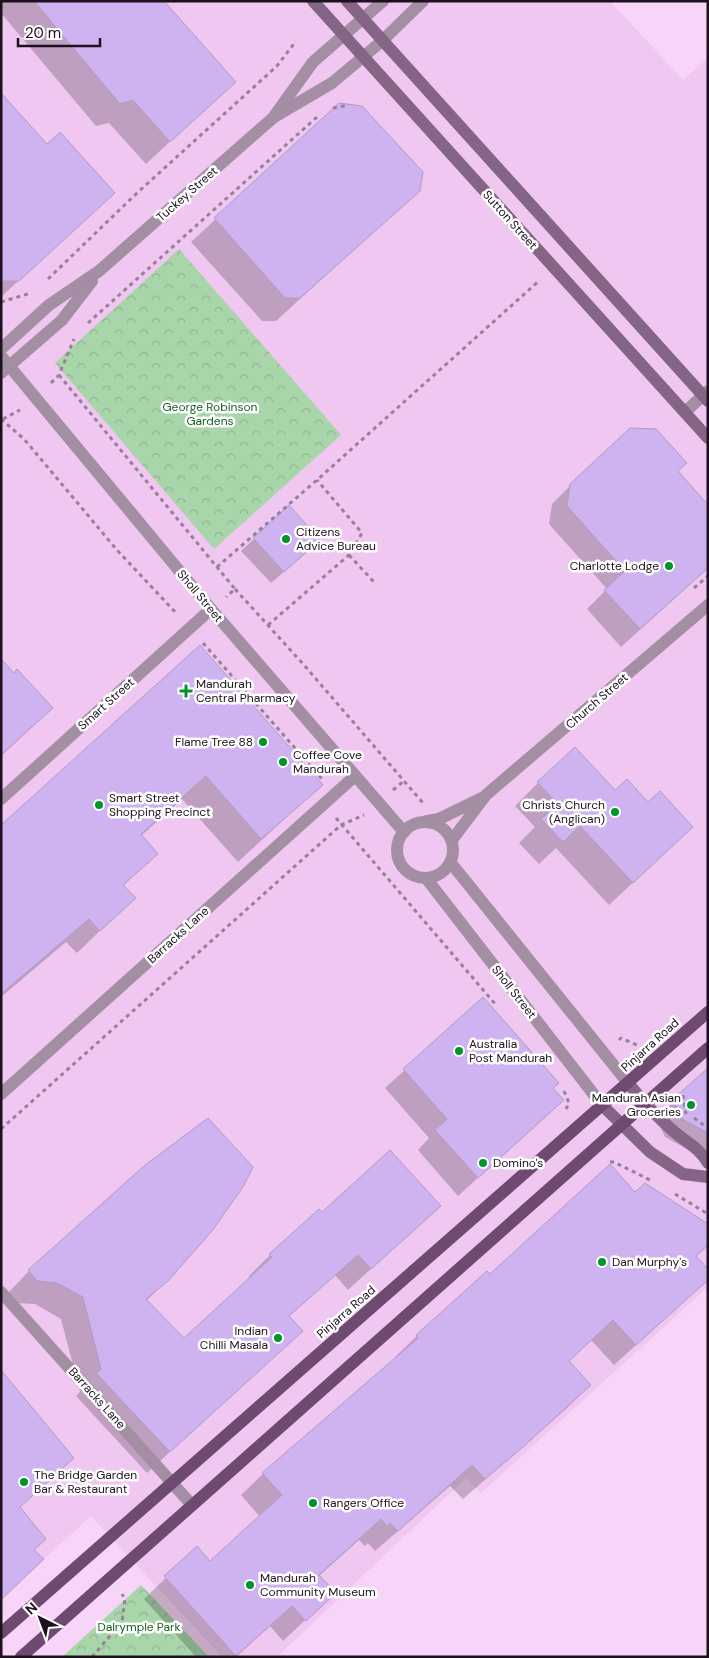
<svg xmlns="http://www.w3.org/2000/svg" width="709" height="1658" viewBox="0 0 709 1658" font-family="'DM Sans',sans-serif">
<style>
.built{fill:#efc7f0}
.park{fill:url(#park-crowns)}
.shadow{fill:#0003}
.building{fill:#cfb3f0;stroke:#ae9cc4}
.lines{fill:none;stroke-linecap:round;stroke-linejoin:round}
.path{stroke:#988099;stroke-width:3;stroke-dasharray:4 4;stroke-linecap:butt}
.lane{stroke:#a48ea4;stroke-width:12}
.street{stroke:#a48ea4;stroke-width:12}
.secondary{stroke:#856586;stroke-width:12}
.primary{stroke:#6e4970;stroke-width:12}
.poi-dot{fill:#02942a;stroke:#fff;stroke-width:2}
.labels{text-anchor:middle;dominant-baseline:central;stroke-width:5;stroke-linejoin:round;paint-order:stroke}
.street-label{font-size:12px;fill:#1c111d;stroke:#fff}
.park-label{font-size:12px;fill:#176122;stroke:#fff}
.poi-label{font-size:12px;fill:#1c111d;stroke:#fff;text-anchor:start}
</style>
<defs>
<pattern id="park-crowns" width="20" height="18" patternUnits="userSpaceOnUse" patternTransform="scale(1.25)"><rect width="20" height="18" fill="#a9d5aa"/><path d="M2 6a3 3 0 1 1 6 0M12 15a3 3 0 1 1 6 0" fill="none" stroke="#91b692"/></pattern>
</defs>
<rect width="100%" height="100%" fill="#f7d5f8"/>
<polygon class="built" points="1,1 610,1 683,80 708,58 708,1287 481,1493 466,1478 277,1657 222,1657 91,1516 1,1598"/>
<g class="park">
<polygon points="179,249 341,435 214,549 55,363"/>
<polygon points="141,1585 209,1657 62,1657"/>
</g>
<g class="shadow">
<polygon points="1,1 162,1 234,82 146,164 109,123 96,126 1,13"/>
<polygon points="1,95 47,146 113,193 1,297"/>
<polygon points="339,105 419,190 276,321 262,321 191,242"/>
<polygon points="676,471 708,507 708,568 621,647 587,609 607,589 549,524 552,504 571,485"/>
<polygon points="254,539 306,553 271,583 241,551"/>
<polygon points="200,647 321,785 238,862 182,799 141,836 156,854 123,886 134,898 77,953 66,942 1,997 1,827"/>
<polygon points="1,661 13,675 52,708 1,756"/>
<polygon points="538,783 615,792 668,850 609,905 556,848 539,864 519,843 535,827 515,806"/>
<polygon points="483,999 552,1088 544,1118 458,1196 418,1150 429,1138 385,1088"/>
<polygon points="708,1070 708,1161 665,1137 656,1118"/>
<polygon points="635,1194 708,1245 695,1257 690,1296 614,1365 591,1340 568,1362 589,1385 568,1407 463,1499 450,1486 375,1551 368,1543 365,1546 359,1540 319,1576 334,1593 283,1641 270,1626 236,1657 196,1657 144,1599 197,1548 210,1562 260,1517 241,1495 263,1474 396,1359 395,1357 417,1336 489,1275"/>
<polygon points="439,1206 348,1290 335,1275 288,1317 301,1331 147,1473 76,1396 80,1392 61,1319 35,1304 15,1303 8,1293 29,1271 167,1280 146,1301 183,1340 250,1278 249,1276 270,1255 322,1214"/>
</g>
<g class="building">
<polygon points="34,1 164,1 236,82 170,142 133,100 120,104"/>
<polygon points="1,93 47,144 60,132 115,193 19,281 1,281"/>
<polygon points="339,103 362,106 423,172 420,191 300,298 285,298 214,218"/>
<polygon points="630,428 656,429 687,463 678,471 708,505 708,568 640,629 604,590 625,571 567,506 570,484"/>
<polygon points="289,505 320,540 284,572 253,538"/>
<polygon points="200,645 323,785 261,839 206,776 141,834 158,854 123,885 136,898 100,931 89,919 1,994 1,825"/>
<polygon points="1,659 14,673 17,669 53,708 1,755"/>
<polygon points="575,747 615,790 627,779 648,802 660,791 693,827 633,883 580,826 563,842 541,819 558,804 537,782"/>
<polygon points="483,997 559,1083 553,1088 564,1100 478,1178 435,1130 447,1119 403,1069"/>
<polygon points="708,1068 708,1133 682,1119 673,1099"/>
<polygon points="208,1118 253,1167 243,1187 212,1231 168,1281 146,1299 184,1338 272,1257 269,1254 319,1209 322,1212 390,1150 441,1206 371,1269 358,1255 289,1316 303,1331 170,1452 96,1373 101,1369 83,1297 57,1283 37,1281 28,1270 144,1166"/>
<polygon points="610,1164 635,1192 645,1183 708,1224 708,1245 696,1256 708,1269 708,1280 636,1345 613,1320 569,1361 591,1385 523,1447 485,1479 472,1465 398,1531 390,1523 387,1526 381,1519 319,1575 336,1593 306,1621 292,1606 236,1656 164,1576 197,1546 210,1561 282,1495 262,1473 402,1352 418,1338 416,1335 487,1271 490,1274"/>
<polygon points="1,1370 74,1458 20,1507 46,1539 34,1550 44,1559 1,1600"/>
</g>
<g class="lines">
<g class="path">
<polyline points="333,108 349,105"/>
<polyline points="48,279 137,193 277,66 296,41"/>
<polyline points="1,302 31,293"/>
<polyline points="88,323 317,117"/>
<polyline points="59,375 235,589 226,597"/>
<polyline points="51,383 59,375 74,339"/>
<polyline points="1,419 24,439 117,550 177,614"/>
<polyline points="3,419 20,410"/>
<polyline points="349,555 374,582"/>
<polyline points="217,567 317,480 540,280"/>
<polyline points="694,588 708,576"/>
<polyline points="235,589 304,665 423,803"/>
<polyline points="268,625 349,555 362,533 317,480"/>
<polyline points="203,643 322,779"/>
<polyline points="393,790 404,781"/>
<polyline points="336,818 496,1005"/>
<polyline points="619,1040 621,1038 639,1046"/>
<polyline points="564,1091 569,1103 566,1109"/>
<polyline points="683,1095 686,1114"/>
<polyline points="694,1118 708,1128"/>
<polyline points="1,1129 341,825 364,815"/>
<polyline points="610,1162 614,1162 652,1181"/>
<polyline points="675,1194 708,1214"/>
<polyline points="92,1657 122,1622 125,1599 122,1594"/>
</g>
<g class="lane">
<polyline points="1,1094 355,776"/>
<polyline points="1,1292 191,1504"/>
</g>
<g class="street">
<polyline points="275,115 313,62 383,1"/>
<polyline points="1,349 49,305 99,271 274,117 332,83 382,41 423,1"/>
<polyline points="1,356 211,609 404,832"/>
<polyline points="1,373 62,320 92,281"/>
<polyline points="685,412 708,391"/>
<polyline points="1,799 211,609"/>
<polyline points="427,821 439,819 482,798"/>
<circle cx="425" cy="850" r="28"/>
<polyline points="452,840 486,795 708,605"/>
<polyline points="451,863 628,1083"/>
<polyline points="426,878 602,1105"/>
</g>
<g class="secondary">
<polyline points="313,1 708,438"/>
<polyline points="347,1 708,401"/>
<path d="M628,1083C641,1099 655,1115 671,1129C684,1141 699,1147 708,1163"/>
<polyline points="602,1105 650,1152 683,1174 708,1177"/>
</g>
<g class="primary">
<polyline points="1,1633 708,1012"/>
<polyline points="21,1657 708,1048"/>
</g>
</g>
<g class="poi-dot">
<circle cx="286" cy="539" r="5"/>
<circle cx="669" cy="566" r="5"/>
<path d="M183.5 683.5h5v5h5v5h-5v5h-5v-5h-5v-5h5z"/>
<circle cx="263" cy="742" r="5"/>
<circle cx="283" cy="762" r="5"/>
<circle cx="99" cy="805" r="5"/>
<circle cx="615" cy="812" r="5"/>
<circle cx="459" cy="1051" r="5"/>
<circle cx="691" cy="1105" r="5"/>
<circle cx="483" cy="1163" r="5"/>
<circle cx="602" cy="1262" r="5"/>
<circle cx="278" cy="1338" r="5"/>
<circle cx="24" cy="1482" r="5"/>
<circle cx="313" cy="1503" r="5"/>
<circle cx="250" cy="1585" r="5"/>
</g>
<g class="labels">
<g class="street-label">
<text transform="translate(187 194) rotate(-41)">Tuckey Street</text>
<text transform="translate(510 220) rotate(48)">Sutton Street</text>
<text transform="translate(200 596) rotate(50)">Sholl Street</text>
<text transform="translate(597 701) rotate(-41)">Church Street</text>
<text transform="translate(106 704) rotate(-42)">Smart Street</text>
<text transform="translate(178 935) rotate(-42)">Barracks Lane</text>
<text transform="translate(514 992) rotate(52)">Sholl Street</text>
<text transform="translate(650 1045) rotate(-42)">Pinjarra Road</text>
<text transform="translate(346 1312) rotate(-41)">Pinjarra Road</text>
<text transform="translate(97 1398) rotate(48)">Barracks Lane</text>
</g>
<g class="park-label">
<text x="210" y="407">George Robinson<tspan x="210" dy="14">Gardens</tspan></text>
<text x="139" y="1627">Dalrymple Park</text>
</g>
<g class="poi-label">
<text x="296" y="532">Citizens<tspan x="296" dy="14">Advice Bureau</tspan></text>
<text x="659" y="566" text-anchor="end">Charlotte Lodge</text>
<text x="196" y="684">Mandurah<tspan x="196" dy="14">Central Pharmacy</tspan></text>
<text x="253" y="742" text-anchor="end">Flame Tree 88</text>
<text x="293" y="755">Coffee Cove<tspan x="293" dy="14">Mandurah</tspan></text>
<text x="109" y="798">Smart Street<tspan x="109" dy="14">Shopping Precinct</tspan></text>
<text x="605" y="805" text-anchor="end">Christs Church<tspan x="605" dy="14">(Anglican)</tspan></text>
<text x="469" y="1044">Australia<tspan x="469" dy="14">Post Mandurah</tspan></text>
<text x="681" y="1098" text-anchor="end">Mandurah Asian<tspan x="681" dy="14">Groceries</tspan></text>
<text x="493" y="1163">Domino's</text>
<text x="612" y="1262">Dan Murphy's</text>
<text x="268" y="1331" text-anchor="end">Indian<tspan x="268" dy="14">Chilli Masala</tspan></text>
<text x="34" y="1475">The Bridge Garden<tspan x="34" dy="14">Bar &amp; Restaurant</tspan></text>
<text x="323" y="1503">Rangers Office</text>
<text x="260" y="1578">Mandurah<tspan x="260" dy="14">Community Museum</tspan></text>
</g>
</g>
<rect width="709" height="1658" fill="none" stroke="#1c111d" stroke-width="5"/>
<g transform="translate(40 1618) rotate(318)" stroke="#ffffff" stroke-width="4" paint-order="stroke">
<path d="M0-4L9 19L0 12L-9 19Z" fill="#1c111d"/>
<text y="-8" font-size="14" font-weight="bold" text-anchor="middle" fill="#1c111d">N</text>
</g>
<path d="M18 38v8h82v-8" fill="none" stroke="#1c111d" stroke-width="2.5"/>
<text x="25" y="38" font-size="15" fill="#1c111d" stroke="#ffffff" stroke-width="4" paint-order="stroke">20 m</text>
</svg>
